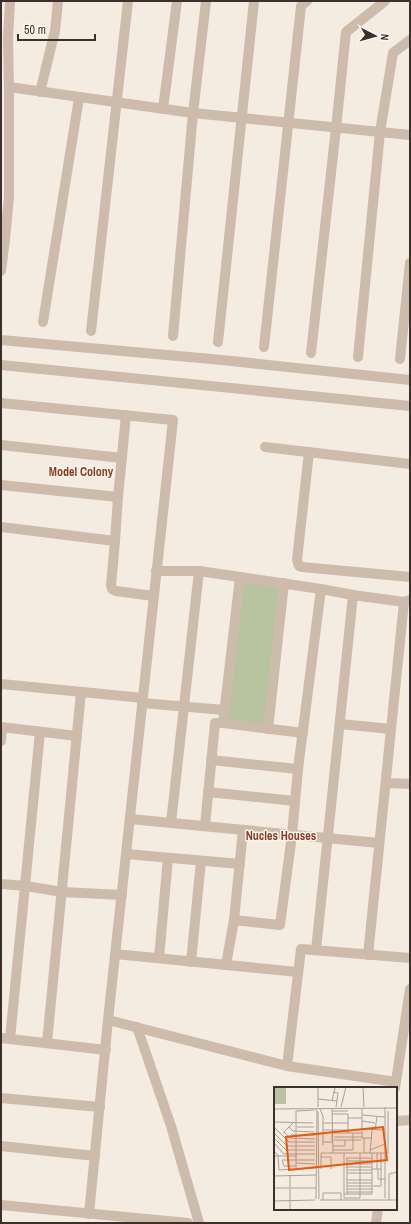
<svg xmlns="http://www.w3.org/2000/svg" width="411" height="1224" viewBox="0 0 411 1224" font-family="'Archivo Narrow',sans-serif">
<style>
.green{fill:#b8c4a0}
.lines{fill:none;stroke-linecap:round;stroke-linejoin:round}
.minor{stroke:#cdbbac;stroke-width:10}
.tertiary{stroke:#cdbbac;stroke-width:10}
.labels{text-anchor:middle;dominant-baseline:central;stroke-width:3;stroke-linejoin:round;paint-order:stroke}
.neighbourhood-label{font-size:12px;font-weight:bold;fill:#8c3b22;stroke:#fbf5ee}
.inset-road{fill:none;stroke:#aaa098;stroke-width:1}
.view{fill:#e8590c;fill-opacity:0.15;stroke:#e8590c;stroke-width:2}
.inset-edge{fill:none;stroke:#3b302b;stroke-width:2}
</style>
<rect width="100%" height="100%" fill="#f4ebe1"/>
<polygon class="green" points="243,581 279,586 265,725 225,721"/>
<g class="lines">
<g class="minor">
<polyline points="40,92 55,31 58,1"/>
<polyline points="163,109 177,1"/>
<polyline points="1,271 5,239 9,197 9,87 8,38 10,1"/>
<polyline points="43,322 79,98"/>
<polyline points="91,331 128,1"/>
<polyline points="173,336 193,113 206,1"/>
<polyline points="218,342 254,1"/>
<polyline points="264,347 301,6 307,1"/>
<polyline points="311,353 336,128 346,32 385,1"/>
<polyline points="358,357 380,132 393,53 410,40"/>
<polyline points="400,359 410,263"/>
<polyline points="1,403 173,420 108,1020 89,1214"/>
<polyline points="1,445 122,458"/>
<polyline points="265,447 410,464"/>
<polyline points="309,452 297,560 299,566 302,567 410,577"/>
<polyline points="1,485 118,497"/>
<polyline points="1,527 115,541 118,497 126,415"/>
<polyline points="115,541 111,585 112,589 116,591 153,596"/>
<polyline points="156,571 199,571 321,589 353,595 404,602 410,600"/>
<polyline points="240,577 223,723 303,733"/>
<polyline points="1,684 143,698"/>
<polyline points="142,703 224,710"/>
<polyline points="340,724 391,729"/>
<polyline points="1,727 77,736"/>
<polyline points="268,729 284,583"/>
<polyline points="1,741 2,728"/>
<polyline points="211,760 298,769"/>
<polyline points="386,783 410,784"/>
<polyline points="208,792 295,801"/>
<polyline points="130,819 379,843"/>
<polyline points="171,823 199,571"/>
<polyline points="205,826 215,723 223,723"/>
<polyline points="243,830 234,920 280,925 292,835 298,769 321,589"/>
<polyline points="126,854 240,864"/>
<polyline points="1,884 26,886 62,892 122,895"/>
<polyline points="316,950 353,595"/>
<polyline points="115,954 298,972"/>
<polyline points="368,955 404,602"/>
<polyline points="159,958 168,858"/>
<polyline points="191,962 201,861"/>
<polyline points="226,965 234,920"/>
<polyline points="108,1020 287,1066 396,1082"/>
<polyline points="137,1027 171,1126 199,1223"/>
<polyline points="1,1038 106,1050"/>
<polyline points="10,1039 40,732"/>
<polyline points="47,1043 81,692"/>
<polyline points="287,1066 301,949 410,958"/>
<polyline points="395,1088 410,989"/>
<polyline points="1,1098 100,1107"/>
<polyline points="396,1121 410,1120"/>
<polyline points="1,1146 95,1156"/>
<polyline points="1,1205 188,1223"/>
<polyline points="376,1223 378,1209"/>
</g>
<g class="tertiary">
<polyline points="9,87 193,113 410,135"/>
<polyline points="1,340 222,360 410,380"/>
<polyline points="1,365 410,406"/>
</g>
</g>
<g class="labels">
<g class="neighbourhood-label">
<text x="81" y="472">Model Colony</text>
<text x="281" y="836">Nucles Houses</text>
</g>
</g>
<g transform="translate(274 1087)">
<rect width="123" height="123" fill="#f4ebe1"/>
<path d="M0,0H12V17H0Z" fill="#b8c4a0"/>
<path class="inset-road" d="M89,0L90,20M59,5L64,6L62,20M44,12L63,14M58,14L61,1M44,20V0M67,20L72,0M111,20V111M58,21L59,66M0,22L123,21M41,22L44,25L45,112M46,22L49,29V58M88,22V51H98M58,24H74M58,27H74V46M88,28L111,30M74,31H88M88,34L101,36M0,35L39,36M49,36H74M0,40L15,55H41M15,40L19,44L40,45M23,40H40M88,42L111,43M49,43H74M101,43L103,30M10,45L16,51L41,52M0,46L13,59H41M9,46L19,36M60,46H88M79,46V63M17,48H41M60,50H88M0,51L12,63H41M90,51V66M60,53H87M49,55H58V43M0,56L10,67H41M59,59H71V53M59,63H79M96,63L111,57M0,64L4,68L5,83L41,81M70,66V111H86V66M96,66L98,43M98,66V82H107M114,67V24M47,70H57V82M72,71H98M73,71V107M0,73L1,69H23M73,74H98M22,76L41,77M73,77H98M22,79H10L8,73H41M72,80H98M22,82V24L40,23M47,82V66H111M103,82V66M104,82V92H111M73,83H98M73,86H98M0,89L42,88M72,93H98M73,96H98M73,99H98M99,99H107V66M0,101H15M16,101H42M73,102H98M73,105H98M70,107H98V82M42,112L43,24M46,113H123M49,113V106H67V113M115,113V87L123,85M0,114L41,113M16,123V88"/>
<path class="view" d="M109,40L113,73L15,83L12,50Z"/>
<rect width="123" height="123" class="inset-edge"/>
</g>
<rect width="411" height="1224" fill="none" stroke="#3b302b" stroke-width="4"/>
<g transform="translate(375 36) rotate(96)" stroke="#fbf5ee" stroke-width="3" paint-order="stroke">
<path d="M0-3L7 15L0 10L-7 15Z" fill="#3b302b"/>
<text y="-6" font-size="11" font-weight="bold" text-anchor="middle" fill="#3b302b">N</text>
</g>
<path d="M18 34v6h77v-6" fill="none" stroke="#3b302b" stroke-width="2"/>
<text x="24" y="34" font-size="12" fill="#3b302b" stroke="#fbf5ee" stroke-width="3" paint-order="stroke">50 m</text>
</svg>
